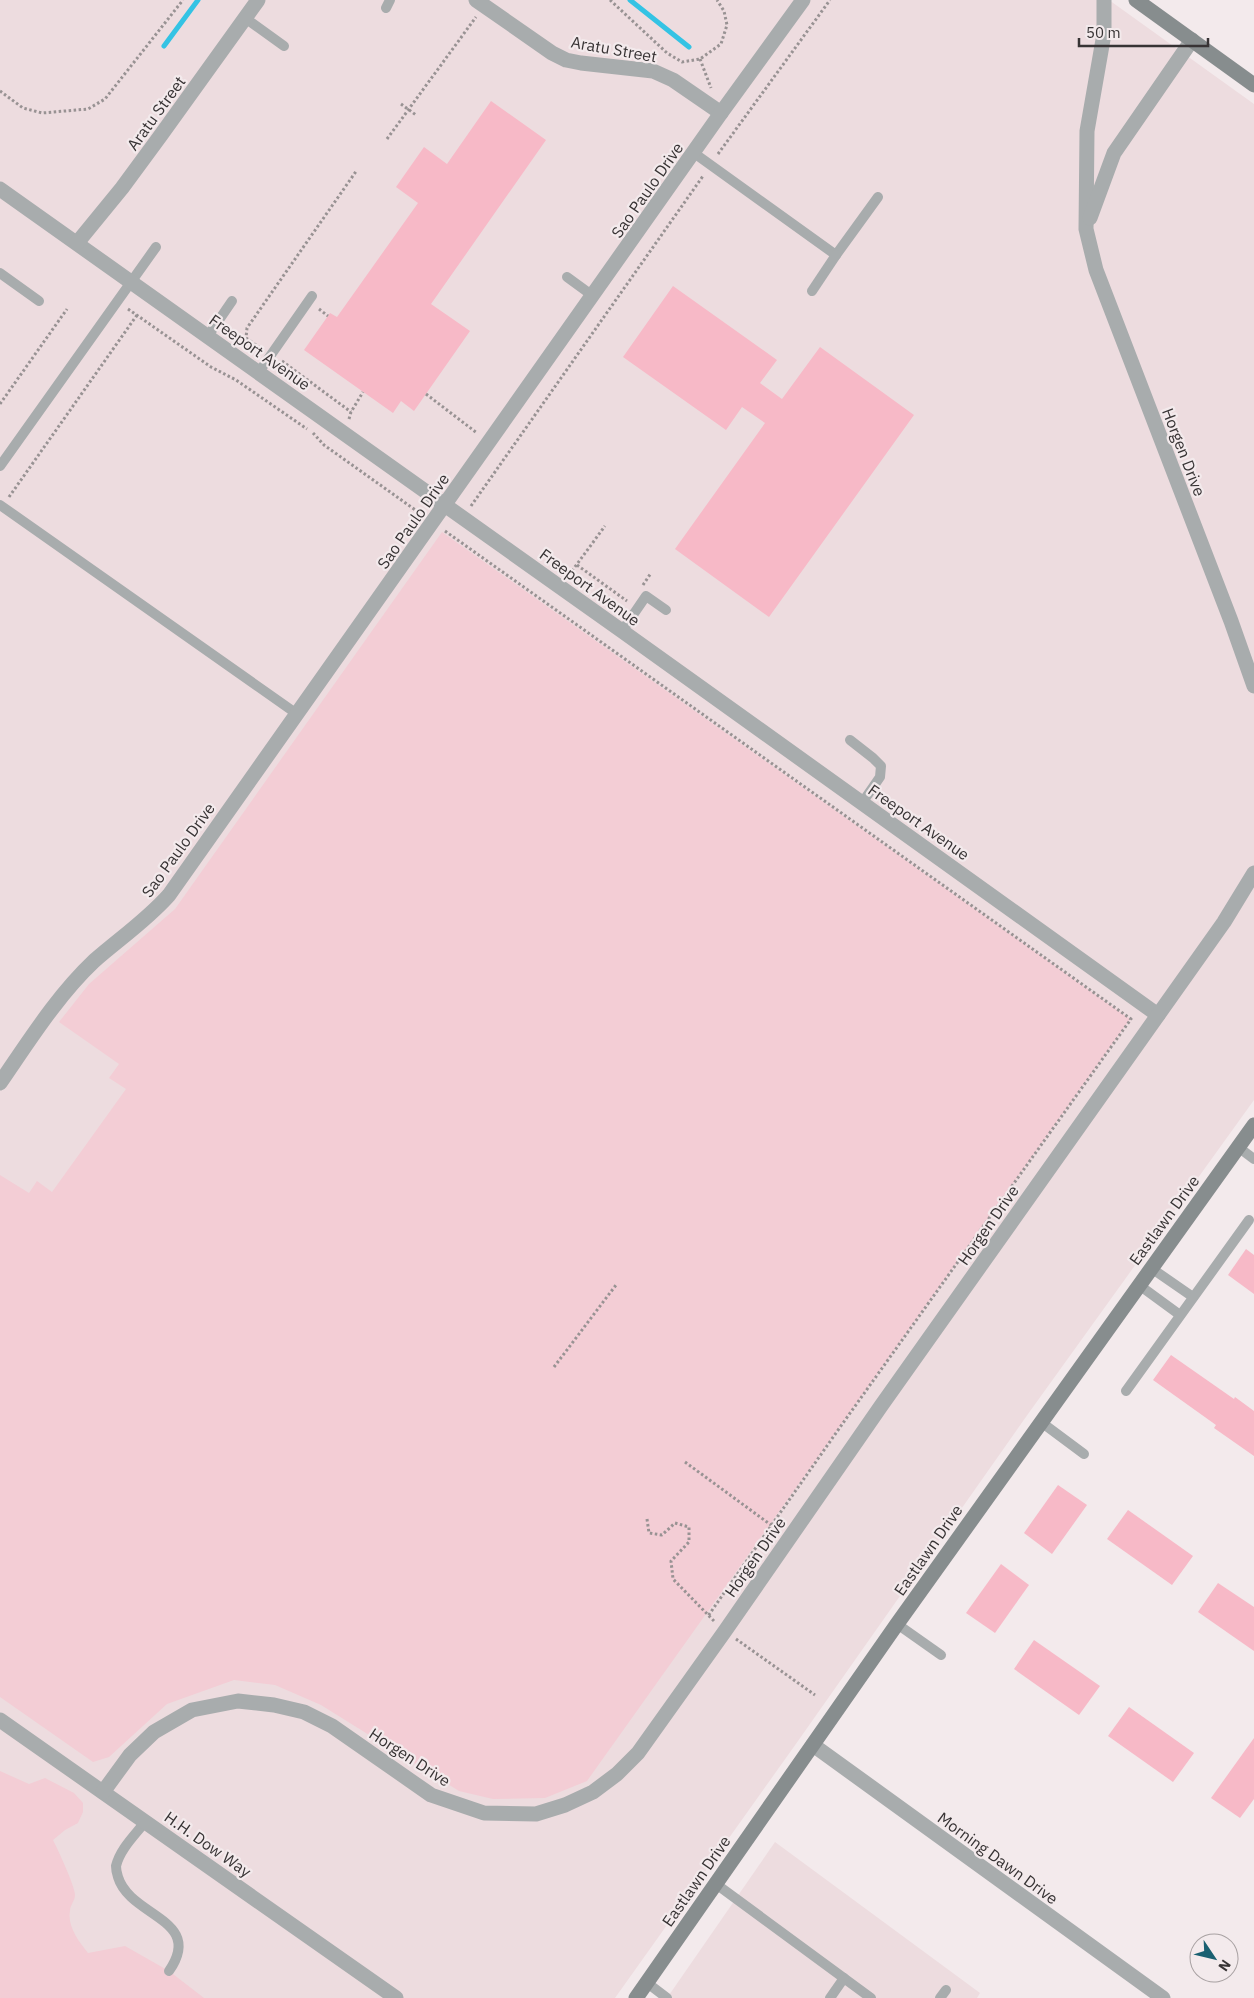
<svg xmlns="http://www.w3.org/2000/svg" width="1254" height="1998" viewBox="0 0 1254 1998" font-family="'IBM Plex Sans',sans-serif">
<style>
.built{fill:#eddcdf}
.green{fill:#f3cdd5}
.lines{fill:none;stroke-linecap:round;stroke-linejoin:round}
.stream{stroke:#34c3e4;stroke-width:5}
.building{fill:#f7b9c7}
.path{stroke:#989293;stroke-width:3;stroke-dasharray:2.5 2.5;stroke-linecap:butt}
.lane{stroke:#a8acad;stroke-width:10}
.street{stroke:#a8acad;stroke-width:15}
.secondary{stroke:#878d8e;stroke-width:15}
.labels{text-anchor:middle;dominant-baseline:central;stroke-width:4.5;stroke-linejoin:round;paint-order:stroke}
.street-label{font-size:16px;fill:#373334;stroke:#f3eaec}
</style>
<rect width="100%" height="100%" fill="#f3eaec"/>
<g class="built">
<polygon points="0,0 1109,0 1254,104 1254,1100 1028,1414 798,1741 615,1998 0,1998"/>
<polygon points="775,1842 980,1993 977,1998 667,1998"/>
</g>
<g class="green">
<polygon points="442,532 1130,1019 587,1781 545,1798 493,1799 459,1791 321,1705 275,1685 234,1680 167,1704 109,1757 93,1762 0,1697 0,1175 29,1193 37,1181 52,1192 126,1089 109,1078 119,1064 59,1022 89,984 175,909"/>
<path d="M0,1771L29,1784L45,1778L74,1793L83,1803V1812L78,1823L65,1830L53,1840C58,1850 75,1886 75,1895C75,1901 70,1905 70,1911C67,1926 79,1942 88,1953L125,1946L169,1971L204,1998H0Z"/>
</g>
<g class="lines">
<g class="stream">
<polyline points="630,0 689,47"/>
<polyline points="164,46 198,0"/>
</g>
</g>
<g class="building">
<polygon points="491,101 546,140 431,304 470,331 414,411 401,401 393,413 304,350 330,313 337,317 418,203 396,187 424,147 447,164"/>
<polygon points="673,286 777,360 760,383 782,399 820,347 914,415 769,617 675,549 765,423 742,407 726,430 623,357"/>
<polygon points="1246,1249 1254,1255 1254,1294 1228,1275"/>
<polygon points="1171,1355 1234,1399 1235,1397 1254,1411 1254,1456 1214,1428 1216,1425 1153,1380"/>
<polygon points="1058,1485 1087,1505 1052,1554 1024,1533"/>
<polygon points="1128,1510 1193,1556 1172,1585 1107,1539"/>
<polygon points="1001,1564 1029,1585 995,1633 966,1613"/>
<polygon points="1218,1583 1254,1607 1254,1651 1198,1612"/>
<polygon points="1034,1640 1100,1686 1079,1715 1014,1669"/>
<polygon points="1129,1707 1194,1753 1173,1782 1108,1736"/>
<polygon points="1254,1738 1254,1799 1240,1818 1211,1798"/>
</g>
<g class="lines">
<g class="path">
<polyline points="610,0 667,53 682,62 700,59 721,44 727,25 724,11 717,0"/>
<polyline points="700,59 711,88"/>
<polyline points="0,91 23,108 42,113 88,109 105,99 183,0"/>
<polyline points="401,104 416,115"/>
<polyline points="387,139 476,17"/>
<polyline points="718,154 830,0"/>
<polyline points="128,309 211,367 236,380 307,429"/>
<polyline points="319,309 328,316"/>
<polyline points="260,348 246,338 247,328 357,170"/>
<polyline points="282,361 351,412"/>
<polyline points="426,394 477,433"/>
<polyline points="0,404 67,309"/>
<polyline points="349,419 351,412 363,392"/>
<polyline points="313,433 324,445 421,514"/>
<polyline points="9,497 137,315"/>
<polyline points="471,506 703,176"/>
<polyline points="445,531 1131,1019 843,1423 708,1616"/>
<polyline points="577,565 627,601"/>
<polyline points="569,575 605,526"/>
<polyline points="643,585 651,573"/>
<polyline points="554,1367 616,1285"/>
<polyline points="685,1462 771,1525"/>
<polyline points="647,1519 649,1533 662,1535 675,1523 689,1527 689,1542 671,1561 673,1579 714,1621"/>
<polyline points="736,1639 815,1695"/>
</g>
<g class="lane">
<polyline points="386,8 390,0"/>
<polyline points="245,18 284,46"/>
<polyline points="694,153 836,255 878,197"/>
<polyline points="0,273 39,301"/>
<polyline points="567,277 593,296"/>
<polyline points="812,291 836,255"/>
<polyline points="208,336 232,301"/>
<polyline points="259,372 312,296"/>
<polyline points="0,466 156,247"/>
<polyline points="0,505 297,714"/>
<polyline points="622,631 646,596 666,610"/>
<polyline points="850,740 873,758 881,766 880,777 862,803"/>
<polyline points="1238,1147 1254,1159"/>
<polyline points="1151,1268 1193,1297"/>
<polyline points="1139,1285 1180,1315"/>
<polyline points="1126,1391 1249,1220"/>
<polyline points="1041,1422 1084,1454"/>
<polyline points="897,1624 941,1655"/>
<path d="M145,1822C135,1835 120,1849 116,1866C116,1870 117,1874 118,1877C130,1917 205,1919 169,1971"/>
<polyline points="716,1884 871,1998"/>
<polyline points="646,1982 667,1998"/>
<polyline points="830,1998 844,1978"/>
<polyline points="940,1998 946,1990"/>
</g>
<g class="street">
<polyline points="476,0 552,53 566,60 581,63 653,71 673,80 721,113"/>
<polyline points="1104,0 1104,34 1087,131 1086,229 1096,270 1231,621 1254,686"/>
<polyline points="0,189 622,631 1158,1015"/>
<polyline points="1090,218 1114,153 1192,40"/>
<polyline points="77,243 122,188 161,135 258,0"/>
<path d="M0,1083C29,1041 57,996 94,961C119,939 147,920 169,895L721,113L803,0"/>
<polyline points="0,1720 396,1998"/>
<polyline points="813,1745 1163,1998"/>
<polyline points="103,1792 130,1755 154,1732 192,1710 238,1701 274,1705 304,1712 332,1726 431,1795 484,1813 536,1814 565,1805 593,1792 617,1774 638,1753 725,1631 881,1406 1224,922 1254,873"/>
</g>
<g class="secondary">
<polyline points="1136,0 1254,85"/>
<polyline points="636,1998 897,1624 1254,1125"/>
</g>
</g>
<g class="labels">
<g class="street-label">
<text transform="translate(614 49) rotate(10)">Aratu Street</text>
<text transform="translate(156 113) rotate(-54)">Aratu Street</text>
<text transform="translate(647 190) rotate(-55)">Sao Paulo Drive</text>
<text transform="translate(260 352) rotate(35)">Freeport Avenue</text>
<text transform="translate(1184 452) rotate(69)">Horgen Drive</text>
<text transform="translate(413 521) rotate(-55)">Sao Paulo Drive</text>
<text transform="translate(590 587) rotate(36)">Freeport Avenue</text>
<text transform="translate(919 822) rotate(35)">Freeport Avenue</text>
<text transform="translate(178 850) rotate(-54)">Sao Paulo Drive</text>
<text transform="translate(1164 1220) rotate(-54)">Eastlawn Drive</text>
<text transform="translate(988 1225) rotate(-55)">Horgen Drive</text>
<text transform="translate(928 1550) rotate(-55)">Eastlawn Drive</text>
<text transform="translate(755 1557) rotate(-55)">Horgen Drive</text>
<text transform="translate(410 1757) rotate(33)">Horgen Drive</text>
<text transform="translate(208 1844) rotate(35)">H.H. Dow Way</text>
<text transform="translate(998 1858) rotate(36)">Morning Dawn Drive</text>
<text transform="translate(696 1881) rotate(-55)">Eastlawn Drive</text>
</g>
</g>
<g transform="translate(1214 1958) rotate(125)"><circle r="24" fill="#f3eaec" stroke="#a8a1a2"/>
<path d="M0-4L9 19L0 12L-9 19Z" fill="#196071"/>
<text y="-8" font-size="14" font-weight="bold" text-anchor="middle" fill="#373334">N</text>
</g>
<path d="M1079 38v8h129v-8" fill="none" stroke="#373334" stroke-width="2.5"/>
<text x="1086" y="38" font-size="15" fill="#373334" stroke="#f3eaec" stroke-width="4" paint-order="stroke">50 m</text>
</svg>
